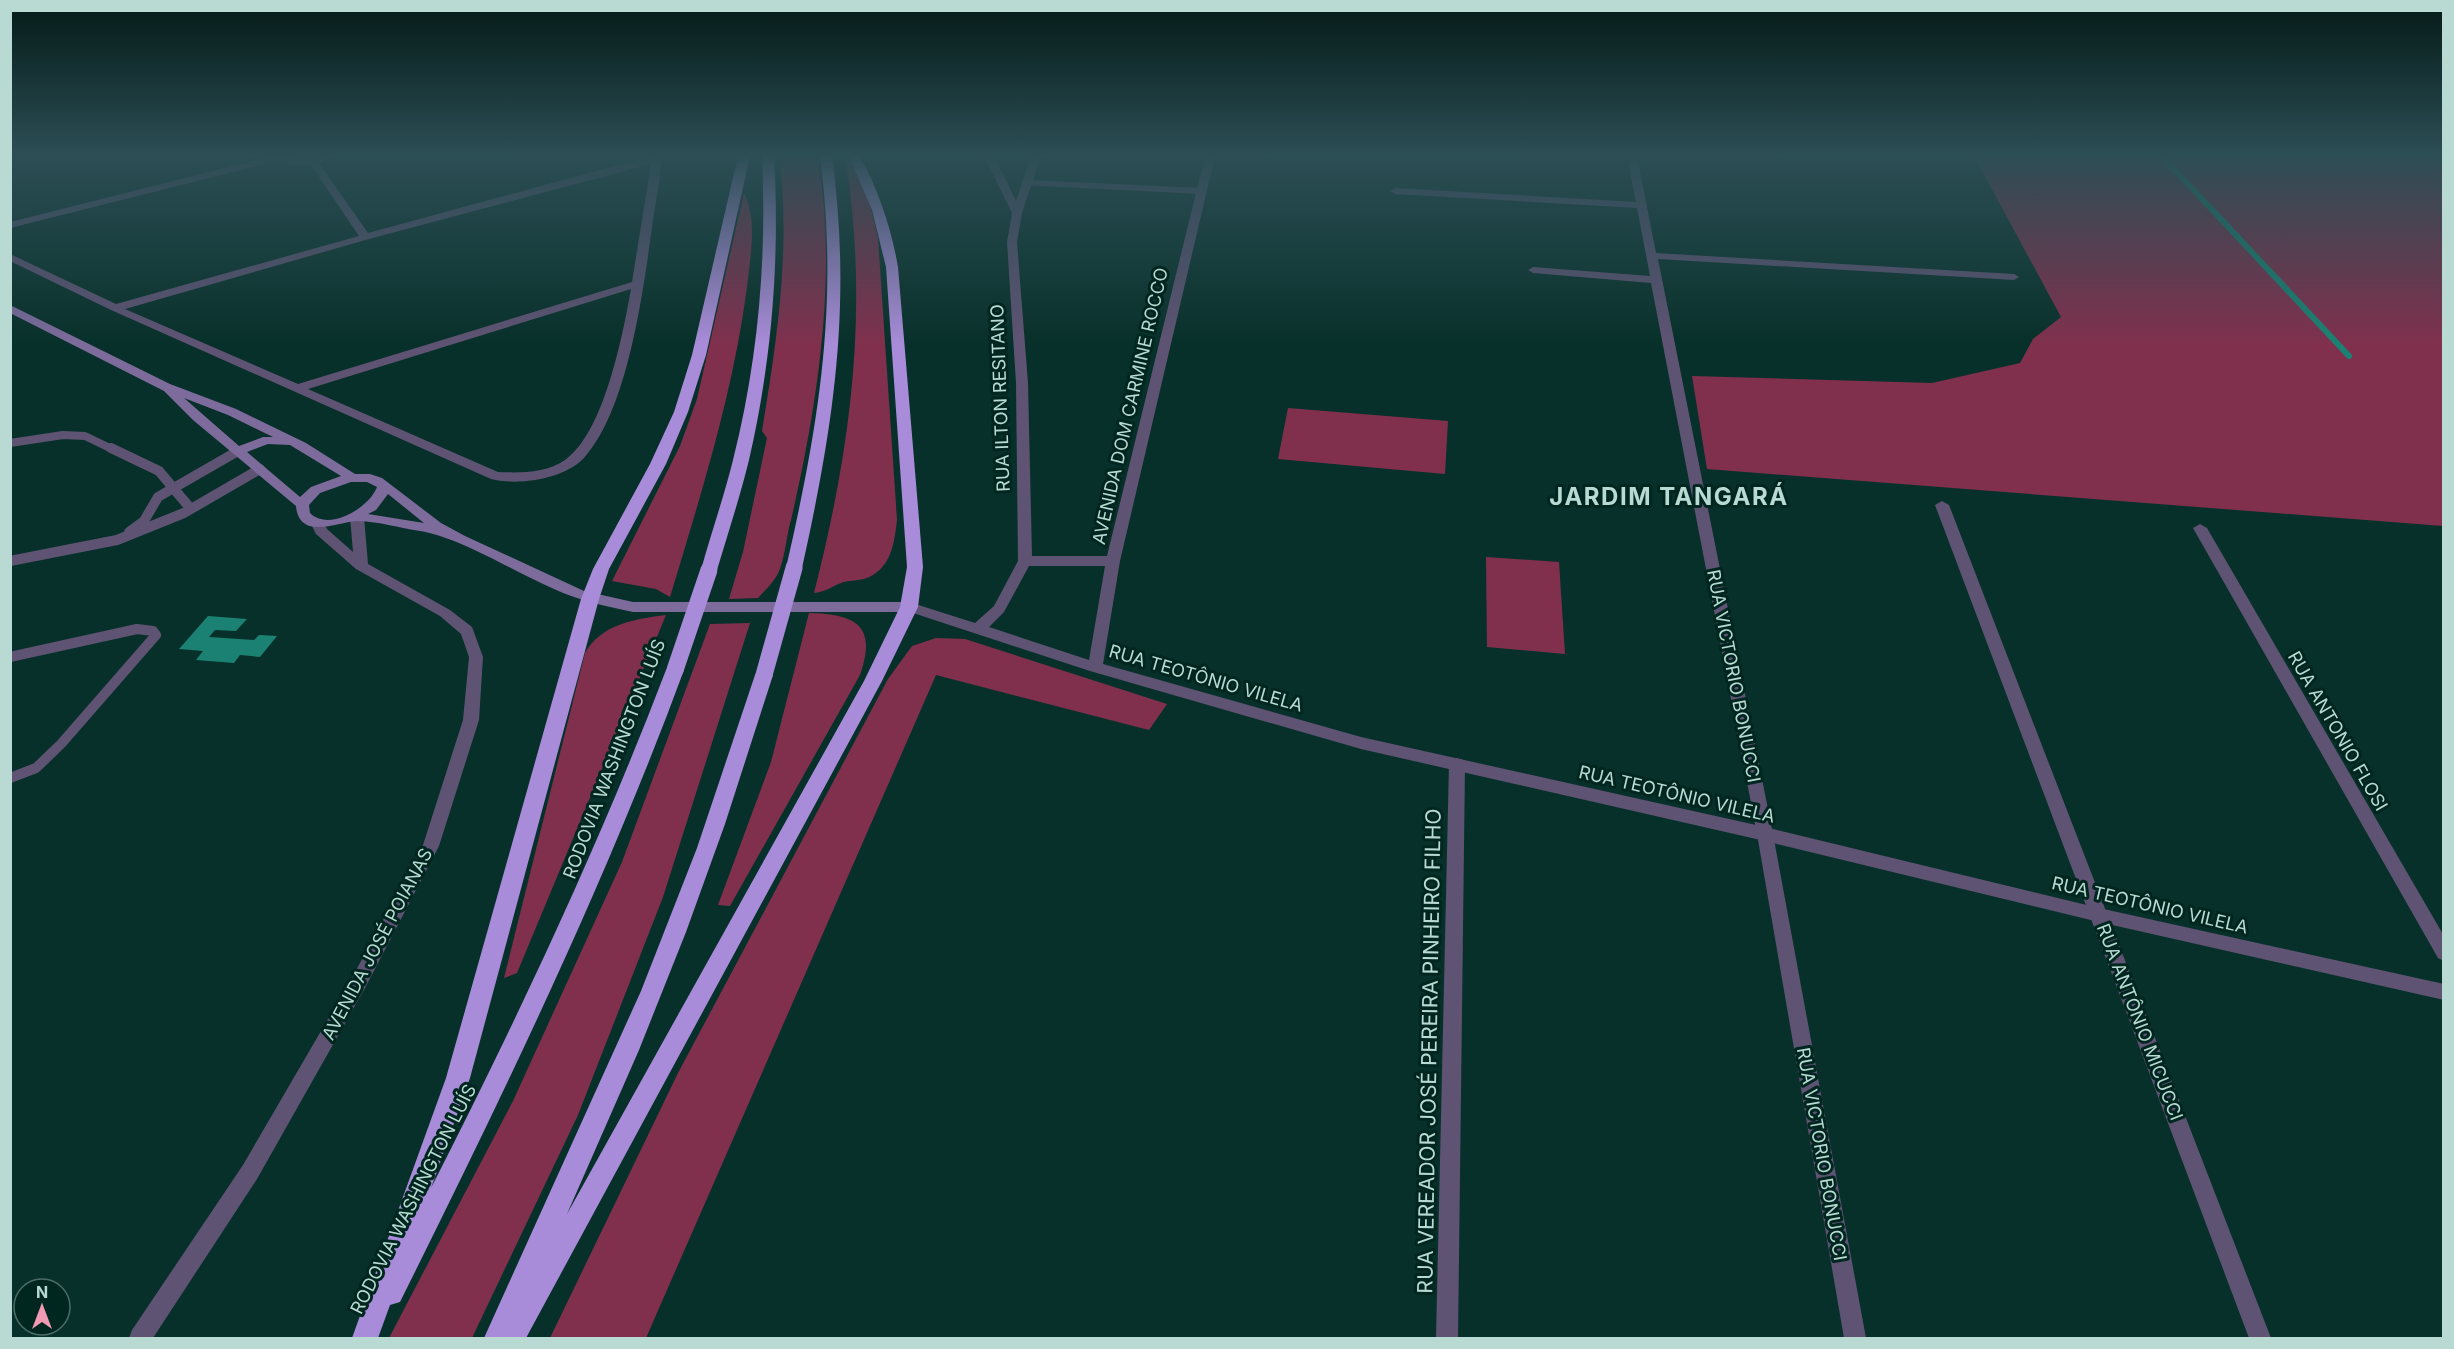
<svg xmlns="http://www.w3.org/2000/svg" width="2454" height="1349" viewBox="0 0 2454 1349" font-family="Inter,sans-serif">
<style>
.green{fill:#80304d}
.water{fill:#1b8273}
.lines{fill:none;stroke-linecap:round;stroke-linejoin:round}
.stream{stroke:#1b8273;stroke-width:6}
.service-far1{stroke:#5f5373;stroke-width:8}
.service{stroke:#5f5373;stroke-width:10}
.minor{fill:#5f5373;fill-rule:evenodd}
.tertiary{fill:#5f5373;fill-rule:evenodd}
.secondary{fill:#7d6b9c;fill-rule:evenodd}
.motorway{fill:#a98cd9;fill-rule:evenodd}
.motorway-bridge{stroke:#a98cd9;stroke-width:17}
.labels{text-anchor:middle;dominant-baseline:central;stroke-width:6;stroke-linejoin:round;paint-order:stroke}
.street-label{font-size:18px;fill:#b8dad2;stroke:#002620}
.near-street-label{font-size:21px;fill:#b8dad2;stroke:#002620}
.district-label{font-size:24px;font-weight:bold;letter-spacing:1.5px;fill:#b8dad2;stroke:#002620}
</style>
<rect width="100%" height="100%" fill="#08302a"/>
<g class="green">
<path d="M779,156H817C839,269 817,409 791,520C786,536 785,563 776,577C771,585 764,591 758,598L729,599L743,552L767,438L762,431C777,340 791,249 779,156Z"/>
<polygon points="1974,156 2443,156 2443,526 1707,469 1692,376 1932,383 2020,363 2033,339 2061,317"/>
<path d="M851,161L867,192L878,238L897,520C894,545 891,570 864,579C857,581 848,580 841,583C831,587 825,592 814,593C851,448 869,311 846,162Z"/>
<path d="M744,193C758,219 750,258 747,287C733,394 701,494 670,597L656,589L612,581L680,446L697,399Z"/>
<polygon points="1288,408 1448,421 1445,474 1278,459"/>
<polygon points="1486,557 1559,562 1565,654 1487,647"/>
<path d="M809,613C857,614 877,626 860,675L730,906L718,905L771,762Z"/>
<path d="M666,615L517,973L504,978L585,653C601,624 635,619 666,615Z"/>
<polygon points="750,623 663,897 578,1115 472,1338 389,1338 513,1101 622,862 710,624"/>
<polygon points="936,638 965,639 1167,704 1149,730 936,675 646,1338 550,1338 678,1073 888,679 912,646"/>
</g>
<polygon class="water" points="208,616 247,619 236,631 215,630 209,637 254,640 259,635 277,636 260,657 240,655 234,663 196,660 203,651 179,649"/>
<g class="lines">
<polyline class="stream" points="2162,156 2349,356"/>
<polyline class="service-far1" points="10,443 63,435 85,436 114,450"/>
<g class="service">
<polyline points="111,448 159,471 190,508"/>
<polyline points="129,532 144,521 158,497 238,451"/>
<polyline points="10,561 117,540 184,513 260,469"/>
<polyline points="10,657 137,629 153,631 156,635 61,744 36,768 10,778"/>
</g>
<g class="minor">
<path d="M273,156H288L299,160L334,156L319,163L368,233L651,156H661C661,178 656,199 653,220C644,285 629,410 583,459C563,479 518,486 491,479L111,310L10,261V254L116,304L359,236L311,165H292L281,160L10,228V222ZM651,164L632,282L298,384L125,309L369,239ZM631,289C623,334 604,433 565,460C546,473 521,473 498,472L308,389Z"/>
<polygon points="984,156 994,156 1022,213 1021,215 1012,213"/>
<polygon points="1627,156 1637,156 1656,253 2014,274 2019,277 2014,280 1658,259 1773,834 1866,1338 1844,1338 1757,834 1651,283 1533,273 1528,270 1533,267 1650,276 1637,208 1395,194 1390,191 1395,188 1636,202"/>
<polygon points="1027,180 1201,188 1206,191 1201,194 1024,185 1024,181"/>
<polygon points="1942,501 1949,505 2271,1338 2249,1338 1935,505"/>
<polygon points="357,513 364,517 368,564 450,610 472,627 483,657 479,720 439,846 365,988 257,1179 153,1338 129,1338 132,1330 243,1165 353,976 423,845 463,720 469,657 461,634 440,616 356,569 316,534 310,522 312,519 322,519 327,529 353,552 350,517"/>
<polygon points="2200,524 2207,528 2444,936 2444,961 2438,958 2193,528"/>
<polygon points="1457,758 1463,760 1465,764 1458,1338 1436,1338 1449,764 1451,760"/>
</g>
<path class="tertiary" d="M1031,156H1041L1022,213L1017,242L1028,383L1032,556H1107L1205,156H1215L1120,561L1103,664L1361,737L1765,827L2099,908L2444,984V1000L2099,922L1765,841L1361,749L1090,671L904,610L902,607L904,604L909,602L975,623L994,606L1018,561L1016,383L1007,242L1012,213ZM1029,566H1105L1089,660L989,627L1004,612Z"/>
<path class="secondary" d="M10,305L170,384L236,409L306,443L355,474H370L382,478L441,523L465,536L584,591L633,602H909L916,607L909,612H633C605,606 580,601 554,589C514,572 462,538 420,531C400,528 377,521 356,521C338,522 299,541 296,506L193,420L164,391L10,313ZM184,398L228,415L273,437H263L239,446ZM268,444L290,445L341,476L311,487L300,497L247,452ZM351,482H367L377,487C369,508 329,532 310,513L309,505L320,493ZM388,494L424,523L368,514L376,510Z"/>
<g class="motorway">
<path d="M738,156H750L706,355L688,412L666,464L609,569L599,599L470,1078L431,1188C517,1019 598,848 666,670L669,665H681L684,670C604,887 503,1095 400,1302L390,1305L378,1338H352L446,1078L581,599L593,569L650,464L674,412L692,355Z"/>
<path d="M762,156H774C780,259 772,360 749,460C740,497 728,533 717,570L709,576L701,570C711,533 724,497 733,460C758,361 767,259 762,156Z"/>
<path d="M820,156H832C852,304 834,424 802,568L794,574L786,568C819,424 839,304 820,156Z"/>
<path d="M849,156H860C879,192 891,227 898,267L923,567L918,607L882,681L526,1338H484L641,991L697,848L755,675L758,670H770L773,675L725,824L686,932L639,1050L567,1214L864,681L900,607L907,567L886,267L872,210Z"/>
</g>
<g class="motorway-bridge">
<polyline points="675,670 709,570"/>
<polyline points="764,675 794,568"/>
</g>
</g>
<linearGradient id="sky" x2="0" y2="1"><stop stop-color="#041a17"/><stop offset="0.45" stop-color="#2c4e55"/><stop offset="1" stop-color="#2c4e55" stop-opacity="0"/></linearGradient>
<rect width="2454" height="345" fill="url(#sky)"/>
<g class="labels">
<g class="street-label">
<text transform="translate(1000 398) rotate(-92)">RUA ILTON RESITANO</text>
<text transform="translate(1130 406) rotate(-77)">AVENIDA DOM CARMINE ROCCO</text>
<text transform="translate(1734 676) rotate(79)">RUA VICTORIO BONUCCI</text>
<text transform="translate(1206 678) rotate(16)">RUA TEOTÔNIO VILELA</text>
<text transform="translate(2338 731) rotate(60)">RUA ANTONIO FLOSI</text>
<text transform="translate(614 759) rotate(-69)">RODOVIA WASHINGTON LUÍS</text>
<text transform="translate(1677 794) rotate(13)">RUA TEOTÔNIO VILELA</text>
<text transform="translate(2150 905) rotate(13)">RUA TEOTÔNIO VILELA</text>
<text transform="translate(377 944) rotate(-62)">AVENIDA JOSÉ POIANAS</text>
<text transform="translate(2140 1022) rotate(69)">RUA ANTÔNIO MICUCCI</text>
<text transform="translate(1822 1154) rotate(80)">RUA VICTORIO BONUCCI</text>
<text transform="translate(413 1199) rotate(-63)">RODOVIA WASHINGTON LUÍS</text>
</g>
<g class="near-street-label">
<text transform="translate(1429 1051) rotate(-89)">RUA VEREADOR JOSÉ PEREIRA PINHEIRO FILHO</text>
</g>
<g class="district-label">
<text x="1669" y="496">JARDIM TANGARÁ</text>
</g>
</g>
<rect width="2454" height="1349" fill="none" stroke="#b8dad2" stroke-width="24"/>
<g transform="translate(42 1307)"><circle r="28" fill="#002620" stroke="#4a6e67" stroke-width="1.5"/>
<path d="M0-4.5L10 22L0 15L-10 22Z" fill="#f19ab4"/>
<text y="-9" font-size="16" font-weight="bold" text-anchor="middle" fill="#b8dad2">N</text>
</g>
</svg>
